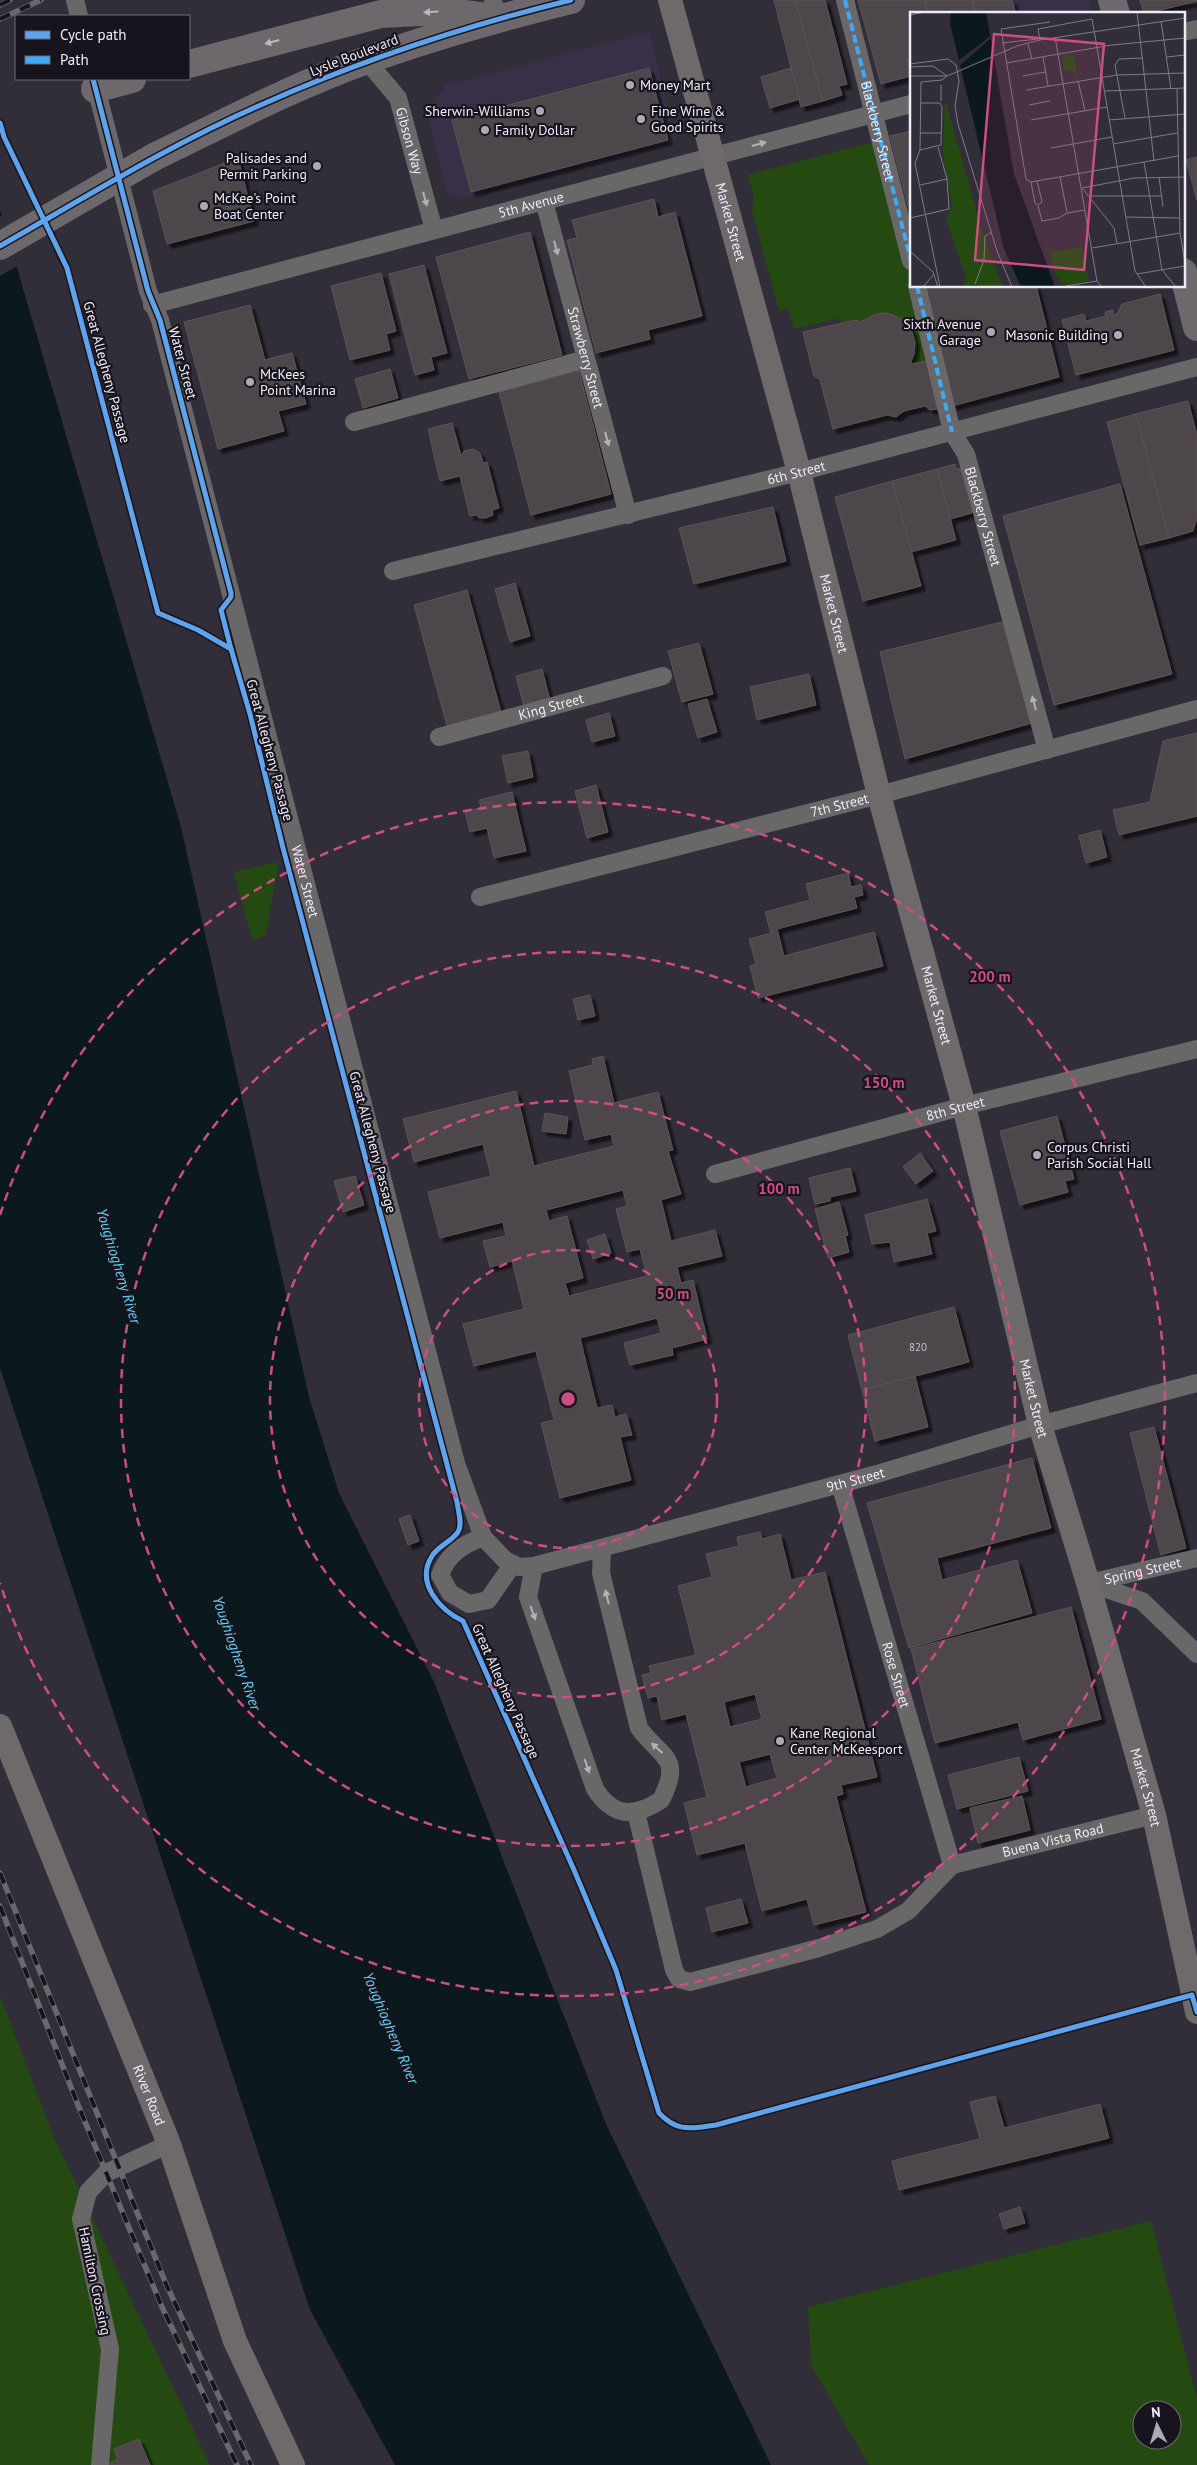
<svg xmlns="http://www.w3.org/2000/svg" width="1197" height="2465" viewBox="0 0 1197 2465" font-family="'PT Sans',sans-serif">
<style>
.built{fill:#393048}
.green{fill:#254a11;fill-rule:evenodd}
.water{fill:#0b181d}
.pier{fill:#322e39}
.building{fill:#4e474b;stroke:#5b5358;fill-rule:evenodd;filter:url(#shadow)}
.lines{fill:none;stroke-linecap:round;stroke-linejoin:round}
.street{stroke:#6a6769;stroke-width:18}
.secondary{stroke:#6e6a6c;stroke-width:24}
.primary{stroke:#6d686b;stroke-width:28}
.rail-casing{stroke:#6b686d;stroke-width:5.5}
.rail{stroke:#17141d;stroke-width:4;stroke-dasharray:11;stroke-linecap:butt}
.primary-bridge{stroke:#6d686b;stroke-width:28}
.quiet{stroke:#3fa9f5;stroke-width:4;stroke-dasharray:8 4;stroke-linecap:butt}
.cycleway-casing{stroke:#17141d;stroke-width:8}
.cycleway{stroke:#60a3ed;stroke-width:5}
.oneway{fill:#bcb7c0}
.oneway2{fill:#b4b0b8}
.ring{fill:none;stroke:#ce4d82;stroke-width:2.5;stroke-dasharray:9 6}
.poi-dot{fill:#aea9b6;stroke:#17141d;stroke-width:2}
.labels{text-anchor:middle;dominant-baseline:central;stroke-width:4.5;stroke-linejoin:round;paint-order:stroke}
.number-label{font-size:11px;fill:#c8c2ce}
.street-label{font-size:14px;fill:#f0ebf9;stroke:#17141d}
.poi-label{font-size:14px;fill:#f0ebf9;stroke:#17141d;text-anchor:start}
.water-label{font-size:15px;font-style:italic;fill:#5dd4f6;stroke:#17141d}
.inset-road{fill:none;stroke:#7e7a86;stroke-width:1}
.view{fill:#ce4d82;fill-opacity:0.15;stroke:#ce4d82;stroke-width:2.5}
.inset-edge{fill:none;stroke:#f0ebf9;stroke-width:2.5}
.centre{fill:#ce4d82;stroke:#17141d;stroke-width:2.5}
.ring-label{font-size:15px;text-anchor:middle;font-weight:bold;fill:#ce4d82;stroke:#17141d;stroke-width:4.5;stroke-linejoin:round;paint-order:stroke}
</style>
<defs>
<filter id="shadow"><feDropShadow dx="4.5" dy="4.5" stdDeviation="1" flood-color="#0009"/></filter>
</defs>
<rect width="100%" height="100%" fill="#322e39"/>
<g class="built">
<polygon points="972,0 1089,0 1092,14 976,14"/>
<polygon points="649,32 676,142 667,146 468,197 447,194 429,120 432,104 445,86"/>
</g>
<g class="green">
<path d="M877,141L930,360L912,364L911,361C929,328 888,300 861,322L855,320L841,323L840,318L794,329L788,308L779,311L752,210L754,195L748,175Z"/>
<polygon points="277,862 278,868 265,936 252,940 234,872"/>
<polygon points="0,1996 52,2133 210,2465 0,2465"/>
<path d="M1151,2221L1197,2399V2465H869L811,2365L808,2307ZM1142,2410H1172V2440H1142Z"/>
</g>
<polygon class="water" points="0,210 181,827 309,1397 339,1493 434,1682 606,2124 771,2465 395,2465 310,2310 0,1368"/>
<polygon class="pier" points="4,214 19,265 0,276 0,217"/>
<g class="building">
<polygon points="774,0 795,0 823,101 801,107"/>
<polygon points="795,0 825,0 847,84 839,86 842,95 823,101"/>
<polygon points="858,0 925,0 929,14 911,14 911,76 881,84"/>
<polygon points="925,0 972,0 976,14 929,14"/>
<polygon points="972,0 1012,0 1016,14 976,14"/>
<polygon points="1140,0 1197,0 1197,1 1144,14"/>
<polygon points="649,68 668,140 471,192 452,120"/>
<polygon points="791,68 800,99 770,108 761,77"/>
<polygon points="911,131 911,206 908,206 890,136"/>
<polygon points="1197,157 1197,200 1186,160"/>
<polygon points="238,158 254,221 167,244 153,191"/>
<polygon points="654,199 658,217 675,212 702,316 648,330 650,339 596,353 567,240 577,238 572,220"/>
<polygon points="530,232 562,355 469,379 436,257"/>
<polygon points="424,265 447,353 431,357 434,370 415,375 389,274"/>
<polygon points="381,273 396,331 386,334 390,350 350,360 331,286"/>
<polygon points="923,286 1036,286 1059,377 952,406"/>
<polygon points="1160,294 1174,350 1076,375 1062,320 1084,314 1086,321 1106,316 1105,312 1113,310 1113,315 1117,314 1122,304"/>
<polygon points="250,305 265,360 292,353 306,404 278,411 284,431 218,449 184,322"/>
<polygon points="888,313 902,319 911,329 915,342 914,354 911,361 912,364 930,360 942,403 937,409 930,410 925,406 904,411 896,417 887,415 833,429 820,380 814,376 803,332 855,320 861,322 876,314"/>
<polygon points="390,369 398,398 363,408 355,379"/>
<polygon points="579,371 611,494 531,515 499,392"/>
<polygon points="1188,401 1197,435 1197,518 1193,531 1169,538 1136,414"/>
<polygon points="1136,414 1169,538 1140,545 1107,422"/>
<polygon points="452,423 461,456 464,451 474,449 480,453 483,463 487,462 499,508 492,510 493,515 486,518 479,518 477,515 470,516 460,476 440,481 428,429"/>
<polygon points="955,464 956,469 960,468 972,513 950,519 937,469"/>
<polygon points="937,469 956,540 911,552 892,481"/>
<polygon points="892,481 921,586 863,601 835,497"/>
<polygon points="1120,484 1172,674 1054,705 1003,516"/>
<polygon points="773,507 786,561 694,584 679,528"/>
<polygon points="515,583 530,636 510,642 495,589"/>
<polygon points="467,590 501,712 447,726 414,605"/>
<polygon points="1002,622 1032,723 905,759 880,652"/>
<polygon points="699,643 713,694 682,702 668,651"/>
<polygon points="542,669 550,700 524,707 516,676"/>
<polygon points="809,674 816,705 757,720 750,687"/>
<polygon points="707,699 717,732 698,738 688,704"/>
<polygon points="609,713 615,736 592,742 586,720"/>
<polygon points="1197,733 1197,816 1119,835 1113,810 1150,802 1163,741"/>
<polygon points="528,751 533,777 508,783 502,756"/>
<polygon points="596,785 608,832 587,838 575,791"/>
<polygon points="512,792 526,851 494,858 487,828 470,832 465,811 481,808 479,800"/>
<polygon points="1100,830 1107,857 1086,863 1079,836"/>
<polygon points="848,873 851,887 861,885 863,895 854,897 857,908 777,929 784,956 874,932 883,966 758,998 750,966 756,964 749,939 771,933 765,912 810,900 806,884"/>
<polygon points="590,995 595,1016 578,1020 573,999"/>
<path d="M603,1056L614,1103L658,1092L673,1150L668,1151L681,1194L661,1200L671,1241L715,1230L722,1256L677,1267L681,1283L693,1280L707,1339L672,1348L673,1355L630,1365L624,1343L661,1333L657,1318L580,1338L597,1408L612,1405L615,1417L626,1414L632,1435L620,1437L631,1480L560,1498L541,1423L554,1420L536,1351L474,1366L463,1324L524,1309L512,1261L490,1267L483,1241L506,1236L503,1222L440,1238L428,1192L491,1176L483,1144L414,1162L403,1119L516,1091L534,1166L614,1146L611,1134L585,1140L569,1071L593,1065L592,1059ZM623,1190L627,1206L616,1209L627,1252L640,1249L647,1276L569,1296L565,1283L583,1278L567,1216L549,1221L546,1210Z"/>
<polygon points="545,1113 568,1117 566,1134 542,1131"/>
<polygon points="1057,1116 1074,1179 1065,1181 1068,1192 1020,1205 1000,1131"/>
<polygon points="920,1153 933,1171 916,1184 903,1167"/>
<polygon points="850,1168 856,1191 830,1197 830,1201 815,1204 809,1178"/>
<polygon points="355,1176 364,1205 343,1212 334,1181"/>
<polygon points="927,1199 936,1231 927,1233 932,1254 894,1262 890,1242 872,1244 865,1215"/>
<polygon points="839,1202 848,1235 845,1236 849,1252 828,1258 815,1209"/>
<polygon points="605,1234 611,1253 593,1259 587,1240"/>
<polygon points="954,1307 969,1362 862,1390 848,1335"/>
<polygon points="915,1376 928,1427 875,1441 862,1390"/>
<polygon points="1154,1427 1186,1548 1161,1555 1130,1433"/>
<polygon points="1032,1458 1051,1528 937,1558 942,1580 1017,1560 1032,1613 909,1648 867,1503"/>
<polygon points="410,1515 419,1541 408,1545 399,1519"/>
<path d="M760,1532L762,1539L780,1534L791,1580L825,1572L877,1777L841,1785L843,1794L836,1796L866,1912L814,1925L807,1899L762,1911L745,1843L697,1855L684,1803L707,1797L686,1714L662,1720L657,1696L648,1698L642,1675L651,1673L649,1666L696,1655L678,1586L712,1577L706,1554L739,1546L737,1537ZM755,1694L762,1719L730,1727L724,1702ZM770,1754L777,1778L746,1787L739,1762Z"/>
<polygon points="1071,1607 1101,1719 1023,1740 1018,1722 935,1743 911,1649"/>
<polygon points="1019,1757 1028,1791 957,1809 948,1775"/>
<polygon points="1022,1796 1030,1830 978,1843 970,1808"/>
<polygon points="741,1899 748,1923 712,1932 706,1908"/>
<polygon points="995,2096 1004,2128 1100,2104 1109,2138 899,2190 892,2161 980,2139 970,2102"/>
<polygon points="1020,2207 1025,2223 1004,2229 999,2214"/>
<polygon points="139,2439 150,2465 106,2465 118,2459 114,2449"/>
</g>
<g class="lines">
<g class="street">
<polyline points="75,0 79,16"/>
<polyline points="493,0 497,18"/>
<path id="s1" d="M845,0L911,261"/>
<polyline points="1183,32 1197,29"/>
<path id="s2" d="M366,60L398,98L434,230"/>
<path id="s3" d="M94,80L148,291L160,320L456,1463L483,1537L505,1560L519,1567L534,1566L877,1474L1040,1425L1197,1383"/>
<path id="s4" d="M544,201L628,515"/>
<path id="s5" d="M917,286L952,432L966,454L1047,750"/>
<path id="s6" d="M152,305L911,104"/>
<polyline points="354,422 586,359"/>
<path id="s7" d="M393,571L799,472L1197,367"/>
<path id="s8" d="M439,737L663,676"/>
<path id="s9" d="M480,897L879,795L1197,709"/>
<path id="s10" d="M715,1174L964,1106L1197,1049"/>
<path id="s11" d="M840,1484L952,1865"/>
<path d="M483,1537C462,1545 448,1554 440,1575L450,1593L469,1604L488,1600L513,1564"/>
<path d="M534,1566L528,1597L595,1789C613,1817 634,1818 661,1800C683,1757 662,1759 639,1728L601,1573L602,1548"/>
<polyline points="1088,1583 1142,1601 1197,1654"/>
<path id="s12" d="M1089,1583L1197,1558"/>
<polyline points="636,1812 674,1970 679,1979 690,1982 819,1948 877,1929 908,1911 952,1865"/>
<path id="s13" d="M952,1865L1154,1815"/>
<polyline points="100,2465 110,2349 81,2219 88,2192 106,2173 169,2144"/>
</g>
<g class="secondary">
<path id="s14" d="M670,0L799,472L879,795L964,1106L1040,1425L1088,1583L1154,1815L1197,2012"/>
<path id="s15" d="M0,1726L169,2144L235,2341L293,2465"/>
</g>
<g class="primary">
<polyline points="1112,0 1116,14"/>
<polyline points="189,64 381,14 442,11 488,17"/>
<polyline points="95,89 132,79"/>
<path d="M154,157C224,123 294,86 367,60C434,36 502,17 571,0"/>
<polyline points="1183,272 1197,327"/>
</g>
<defs>
<g id="rail">
<polyline points="0,5 10,0"/>
<polyline points="0,19 41,0"/>
<polyline points="0,1873 166,2284 251,2465"/>
<polyline points="0,1906 78,2105 162,2307 237,2465"/>
</g>
</defs>
<use href="#rail" class="rail-casing"/>
<use href="#rail" class="rail"/>
<polyline class="primary-bridge" points="0,246 154,157"/>
<g class="quiet">
<polyline points="845,0 911,261"/>
<polyline points="917,286 952,432"/>
</g>
<defs>
<g id="cycleway">
<polyline points="93,79 148,291 160,320 231,593 231,597 221,610 231,649"/>
<path d="M0,123L4,137L67,268L158,613L198,630L231,649L250,714L283,848L457,1502C458,1511 463,1524 458,1532C451,1542 438,1546 432,1556C415,1583 440,1610 463,1621L574,1870L616,1970L659,2113C678,2133 691,2128 716,2125L1192,1995L1197,2012"/>
<path d="M0,246C86,197 171,144 263,104C362,60 465,26 571,0"/>
</g>
</defs>
<use href="#cycleway" class="cycleway-casing"/>
<use href="#cycleway" class="cycleway"/>
</g>
<defs><path id="oneway-solid" d="M-6-.8H1V-3.2L6.5 0L1 3.2V.8H-6Z" transform="scale(1.25)"/></defs>
<g class="oneway">
<use href="#oneway-solid" transform="translate(431 12) rotate(177)"/>
<use href="#oneway-solid" transform="translate(272 42) rotate(165)"/>
</g>
<g class="oneway2">
<use href="#oneway-solid" transform="translate(759 144) rotate(-15)"/>
<use href="#oneway-solid" transform="translate(425 199) rotate(75)"/>
<use href="#oneway-solid" transform="translate(556 248) rotate(75)"/>
<use href="#oneway-solid" transform="translate(607 439) rotate(75)"/>
<use href="#oneway-solid" transform="translate(1034 703) rotate(-105)"/>
<use href="#oneway-solid" transform="translate(607 1597) rotate(-104)"/>
<use href="#oneway-solid" transform="translate(533 1613) rotate(70)"/>
<use href="#oneway-solid" transform="translate(657 1748) rotate(-138)"/>
<use href="#oneway-solid" transform="translate(587 1766) rotate(71)"/>
</g>
<g class="ring">
<circle cx="568" cy="1399" r="149"/>
<circle cx="568" cy="1399" r="298"/>
<circle cx="568" cy="1399" r="447"/>
<path d="M0 1215A597 597 0 1 1 0 1583"/>
</g>
<g class="poi-dot">
<circle cx="630" cy="85" r="5"/>
<circle cx="540" cy="111" r="5"/>
<circle cx="641" cy="119" r="5"/>
<circle cx="485" cy="130" r="5"/>
<circle cx="317" cy="166" r="5"/>
<circle cx="204" cy="206" r="5"/>
<circle cx="991" cy="332" r="5"/>
<circle cx="1118" cy="335" r="5"/>
<circle cx="250" cy="382" r="5"/>
<circle cx="1037" cy="1155" r="5"/>
<circle cx="780" cy="1741" r="5"/>
</g>
<g class="labels">
<g class="number-label">
<text x="918" y="1347">820</text>
</g>
<g class="street-label">
<text transform="translate(354 55) rotate(-21)">Lysle Boulevard</text>
<text stroke="none"><textPath href="#s1" startOffset="135">Blackberry Street</textPath></text>
<text stroke="none"><textPath href="#s2" startOffset="94">Gibson Way</textPath></text>
<text stroke="none"><textPath href="#s6" startOffset="392">5th Avenue</textPath></text>
<text stroke="none"><textPath href="#s14" startOffset="230">Market Street</textPath></text>
<text stroke="none"><textPath href="#s4" startOffset="162">Strawberry Street</textPath></text>
<text transform="translate(183 363) rotate(75)">Water Street</text>
<text transform="translate(107 372) rotate(75)">Great Allegheny Passage</text>
<text stroke="none"><textPath href="#s7" startOffset="415">6th Street</textPath></text>
<text stroke="none"><textPath href="#s5" startOffset="241">Blackberry Street</textPath></text>
<text stroke="none"><textPath href="#s14" startOffset="635">Market Street</textPath></text>
<text stroke="none"><textPath href="#s8" startOffset="116">King Street</textPath></text>
<text transform="translate(270 750) rotate(75)">Great Allegheny Passage</text>
<text stroke="none"><textPath href="#s9" startOffset="371">7th Street</textPath></text>
<text stroke="none"><textPath href="#s3" startOffset="829">Water Street</textPath></text>
<text stroke="none"><textPath href="#s14" startOffset="1040">Market Street</textPath></text>
<text stroke="none"><textPath href="#s10" startOffset="249">8th Street</textPath></text>
<text transform="translate(373 1142) rotate(75)">Great Allegheny Passage</text>
<text stroke="none"><textPath href="#s14" startOffset="1445">Market Street</textPath></text>
<text stroke="none"><textPath href="#s3" startOffset="1904">9th Street</textPath></text>
<text stroke="none"><textPath href="#s12" startOffset="55">Spring Street</textPath></text>
<text stroke="none"><textPath href="#s11" startOffset="199">Rose Street</textPath></text>
<text transform="translate(506 1691) rotate(66)">Great Allegheny Passage</text>
<text stroke="none"><textPath href="#s14" startOffset="1850">Market Street</textPath></text>
<text stroke="none"><textPath href="#s13" startOffset="104">Buena Vista Road</textPath></text>
<text stroke="none"><textPath href="#s15" startOffset="398">River Road</textPath></text>
<text transform="translate(95 2281) rotate(78)">Hamilton Crossing</text>
</g>
<g class="poi-label">
<text x="640" y="85">Money Mart</text>
<text x="530" y="111" text-anchor="end">Sherwin-Williams</text>
<text x="651" y="111">Fine Wine &amp;<tspan x="651" dy="16">Good Spirits</tspan></text>
<text x="495" y="130">Family Dollar</text>
<text x="307" y="158" text-anchor="end">Palisades and<tspan x="307" dy="16">Permit Parking</tspan></text>
<text x="214" y="198">McKee's Point<tspan x="214" dy="16">Boat Center</tspan></text>
<text x="981" y="324" text-anchor="end">Sixth Avenue<tspan x="981" dy="16">Garage</tspan></text>
<text x="1108" y="335" text-anchor="end">Masonic Building</text>
<text x="260" y="374">McKees<tspan x="260" dy="16">Point Marina</tspan></text>
<text x="1047" y="1147">Corpus Christi<tspan x="1047" dy="16">Parish Social Hall</tspan></text>
<text x="790" y="1733">Kane Regional<tspan x="790" dy="16">Center McKeesport</tspan></text>
</g>
<g class="water-label">
<text transform="translate(119 1266) rotate(73)">Youghiogheny River</text>
<text transform="translate(237 1653) rotate(71)">Youghiogheny River</text>
<text transform="translate(391 2028) rotate(67)">Youghiogheny River</text>
</g>
</g>
<g transform="translate(910 12)">
<rect width="275" height="275" fill="#322e39"/>
<path d="M164,42L167,62L165,63L163,58L155,59L152,47V44ZM35,88L72,218L93,275H54L55,262L36,207L42,193L33,142ZM172,235L179,269L153,273L146,264L140,240Z" fill="#254a11"/>
<path d="M41,0H76L104,162L145,275H111L94,237L40,11Z" fill="#0b181d"/>
<path d="M82,23V25L49,54L48,49Z" fill="#322e39"/>
<path class="inset-road" d="M227,0L244,149M0,3L15,0M251,9L261,77M184,18L225,259L236,275M145,25L187,269L192,275M130,28L128,17L182,7L184,18M92,31L128,27M118,32L122,47M133,45L138,74M257,45L275,43M96,51L202,33L275,26M0,52L38,47L46,53L49,69L45,94L48,112L87,239L102,275M0,55L23,54L37,64L32,68L11,70L10,138L5,151L30,275M0,64H37L107,34L130,28L275,6M113,64L135,60M168,69L175,99M267,77L270,221L275,251M116,78L207,63L275,61M195,79L275,76M31,89V73M119,93L140,89M215,106L205,53L209,47L233,46M121,108L197,95M199,108L275,102M10,121H31M203,132L267,121M141,136L202,125M10,138L31,133L32,95L30,91H11M234,150L252,258L266,275M150,165L157,200M249,165L253,195M116,167L91,17L140,10M116,167L121,170L268,144M121,170L125,191L128,193L132,190L127,169M10,173L37,167M172,176L224,166L275,165M173,177L204,216L207,231M182,184H252M128,194L132,209L149,206L157,201M157,201L175,198M216,205L269,206M0,206L39,197L37,167L28,135M182,236L270,221M0,239L23,260L28,275M227,262L275,254M65,272L74,248L75,224L82,220M156,274L187,269M13,275L24,262"/>
<path class="view" d="M84,22L194,32L174,258L65,248Z"/>
<rect width="275" height="275" class="inset-edge"/>
</g>
<circle cx="568" cy="1399" r="8" class="centre"/>
<g class="ring-label">
<text x="990" y="982">200 m</text>
<text x="884" y="1088">150 m</text>
<text x="779" y="1194">100 m</text>
<text x="673" y="1299">50 m</text>
</g>
<rect x="15" y="15" width="175" height="65" fill="#17141d" stroke="#6e6a75"/>
<rect x="25" y="31" width="25" height="8" fill="#60a3ed" stroke="#6e6a75"/>
<text x="60" y="40" font-size="15" fill="#f0ebf9">Cycle path</text>
<rect x="25" y="56" width="25" height="8" fill="#3fa9f5" stroke="#6e6a75"/>
<text x="60" y="65" font-size="15" fill="#f0ebf9">Path</text>
<g transform="translate(1157 2425) rotate(355)"><circle r="24" fill="#17141d" stroke="#6e6a75"/>
<path d="M0-4L9 19L0 12L-9 19Z" fill="#aea9b6"/>
<text y="-8" font-size="14" font-weight="bold" text-anchor="middle" fill="#f0ebf9">N</text>
</g>
</svg>
